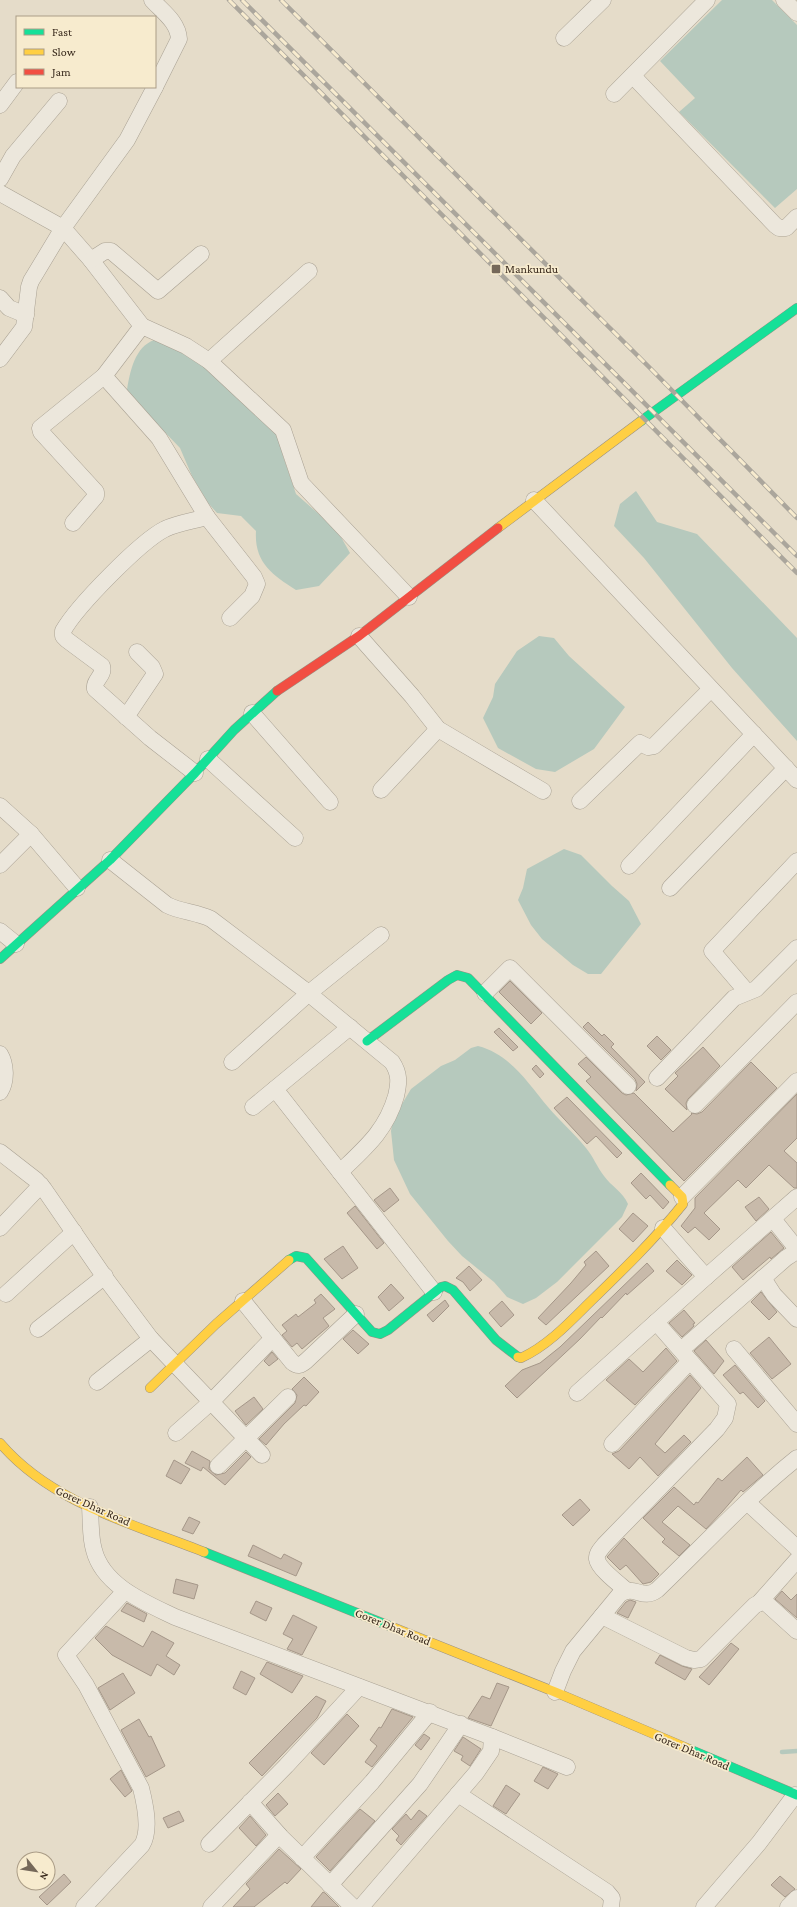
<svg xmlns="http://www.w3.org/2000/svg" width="797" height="1907" viewBox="0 0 797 1907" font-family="'Crimson Pro',serif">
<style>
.water{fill:#b6c9bd}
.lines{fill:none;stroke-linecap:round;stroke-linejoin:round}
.stream{stroke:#b6c9bd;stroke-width:4.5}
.building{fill:#c8baaa;stroke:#a59789}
.street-casing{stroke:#a9a193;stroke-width:17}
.fast-casing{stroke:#999083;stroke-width:10}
.slow-casing{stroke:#999083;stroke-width:10}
.jam-casing{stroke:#999083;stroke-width:10}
.street{stroke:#ece7dc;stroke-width:16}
.fast{stroke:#16e098;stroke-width:9}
.slow{stroke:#ffcf43;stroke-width:9}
.jam{stroke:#f24e42;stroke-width:9}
.rail-casing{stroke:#aba69c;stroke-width:4.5}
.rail{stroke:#f7ebce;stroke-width:3;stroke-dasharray:9;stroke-linecap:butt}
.poi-dot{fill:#756859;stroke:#f7ebce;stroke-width:1.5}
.labels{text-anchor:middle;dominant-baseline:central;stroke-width:3.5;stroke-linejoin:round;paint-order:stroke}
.poi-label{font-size:12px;fill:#38291c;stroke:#f7ebce;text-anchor:start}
.street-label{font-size:12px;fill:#38291c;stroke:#f7ebce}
</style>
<rect width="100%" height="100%" fill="#e5dcc9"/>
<g class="water">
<polygon points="722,0 772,0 797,25 797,189 775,208 679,112 695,98 660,61"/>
<path d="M154,340L171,346L210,371L278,435L283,456L296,494L337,530L350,553L319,586L296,590C272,575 254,562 256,531L241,516L217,513L208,503L192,476L180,448L156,423L127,390C130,371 135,347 154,340Z"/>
<polygon points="636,491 657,522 697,534 797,638 797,741 732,668 644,558 614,526 620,504"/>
<polygon points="539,636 554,638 569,656 625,707 594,749 555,772 536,769 498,748 483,718 493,697 495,684 517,651"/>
<polygon points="564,849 581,855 612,886 629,901 641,924 601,974 588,974 573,965 542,939 531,925 518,900 523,888 527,869"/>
<path d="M478,1046C510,1054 528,1083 548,1107C560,1121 574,1133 586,1148C593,1156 597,1167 604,1176C611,1186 623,1192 628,1204L622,1217L557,1282L536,1298L523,1304L507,1297L494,1282L462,1256L448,1241L410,1194L394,1160L391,1131L393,1119L411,1089L441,1066L455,1060L471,1048Z"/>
</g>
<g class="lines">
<polyline class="stream" points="782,1752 797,1751"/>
</g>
<g class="building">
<polygon points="510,981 542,1013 531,1024 499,992"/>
<polygon points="588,1022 602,1036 604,1034 614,1044 611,1047 645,1082 636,1091 637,1084 635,1079 583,1027"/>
<polygon points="499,1028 518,1047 513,1051 494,1032"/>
<polygon points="657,1036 671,1050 661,1060 647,1046"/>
<polygon points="703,1047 720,1066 688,1099 686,1103 687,1110 665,1089 678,1076 675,1073"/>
<polygon points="586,1057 622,1093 626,1095 634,1093 673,1132 692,1114 691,1113 697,1114 702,1112 751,1062 777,1088 684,1181 586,1081 591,1077 578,1064"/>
<polygon points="536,1065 544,1074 540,1078 532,1069"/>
<polygon points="797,1094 797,1138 784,1151 797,1163 797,1188 794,1188 769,1165 746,1188 738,1180 704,1213 720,1229 709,1240 695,1227 688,1233 681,1226 695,1208 695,1198"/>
<polygon points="567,1097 622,1153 617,1158 596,1136 587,1144 554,1108"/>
<polygon points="641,1173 669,1202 663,1209 650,1195 646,1199 631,1183"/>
<polygon points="390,1188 399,1200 384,1212 374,1200"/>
<polygon points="759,1197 769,1209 756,1221 745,1207"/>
<polygon points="355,1206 384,1243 377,1249 347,1213"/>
<polygon points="633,1213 648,1226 633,1242 619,1229"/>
<polygon points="771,1232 784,1248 771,1259 770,1257 743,1280 732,1267"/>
<polygon points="343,1246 358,1268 342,1279 324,1259"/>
<polygon points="596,1251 609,1266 546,1325 538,1318 571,1283 586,1265 584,1262"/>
<polygon points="677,1260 692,1275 682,1285 666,1271"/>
<polygon points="647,1263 654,1271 627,1295 626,1293 602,1318 601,1317 580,1339 517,1398 505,1386 522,1370 540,1363 560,1347"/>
<polygon points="469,1266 482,1280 470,1291 463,1282 456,1278"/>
<polygon points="391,1284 404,1298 389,1311 378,1297"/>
<polygon points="761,1292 777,1312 769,1320 751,1302"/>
<polygon points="321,1294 335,1309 323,1318 329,1326 302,1349 297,1343 292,1347 282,1335 287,1331 282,1325 296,1314 298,1317 316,1303 314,1300"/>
<polygon points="445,1300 449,1306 433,1322 427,1315"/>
<polygon points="502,1301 514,1315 501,1327 489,1313"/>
<polygon points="684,1310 695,1323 693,1324 694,1326 682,1337 669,1323"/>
<polygon points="353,1330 369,1344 358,1354 343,1339"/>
<polygon points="769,1337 791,1364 772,1379 750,1353"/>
<polygon points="706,1340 724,1361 714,1374 694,1351"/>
<polygon points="666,1348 677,1361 635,1405 606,1380 629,1359 643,1372"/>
<polygon points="272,1352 278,1359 269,1366 264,1361"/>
<polygon points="735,1365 765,1401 758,1408 743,1392 740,1394 723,1375"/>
<polygon points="690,1375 701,1388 655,1444 665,1453 684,1435 691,1442 658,1476 640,1457 629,1469 612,1454 619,1451"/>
<polygon points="304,1377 319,1392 306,1406 304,1405 284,1424 266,1445 259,1439 295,1403 297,1395 292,1389"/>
<polygon points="254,1397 263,1409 246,1425 235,1411"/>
<polygon points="192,1451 210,1461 209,1469 216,1475 225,1473 246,1452 251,1457 225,1485 203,1467 201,1471 185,1463"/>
<polygon points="747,1457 763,1475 743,1492 741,1490 722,1512 706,1529 678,1506 662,1522 690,1545 679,1556 662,1542 665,1539 643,1518 674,1487 694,1505 696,1502 698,1503 718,1478 722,1481"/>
<polygon points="174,1460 190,1469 181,1484 166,1476"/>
<polygon points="580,1499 590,1510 573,1526 562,1515"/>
<polygon points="189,1517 200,1522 193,1534 182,1530"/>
<polygon points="624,1538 659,1574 651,1582 643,1584 626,1565 620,1570 607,1557"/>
<polygon points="253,1545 281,1559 284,1554 302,1563 296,1576 248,1556"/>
<polygon points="176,1579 198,1585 194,1599 173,1593"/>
<polygon points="782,1591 791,1600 797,1594 797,1618 775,1599"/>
<polygon points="630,1600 636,1602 628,1618 617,1613 626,1602"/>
<polygon points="256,1601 272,1608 266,1621 250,1613"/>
<polygon points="127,1603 147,1614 144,1622 121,1611"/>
<polygon points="293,1615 317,1627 302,1655 287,1649 293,1639 283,1634"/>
<polygon points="106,1626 143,1647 152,1631 174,1643 166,1656 180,1665 174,1675 157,1664 151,1676 112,1655 95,1638"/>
<polygon points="731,1643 739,1649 709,1685 699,1677"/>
<polygon points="660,1655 682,1666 692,1669 685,1680 655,1663"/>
<polygon points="267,1662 303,1676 292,1693 260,1674"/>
<polygon points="241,1671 255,1678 246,1695 233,1688"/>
<polygon points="123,1673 135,1693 110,1710 98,1688"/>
<polygon points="497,1683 509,1687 491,1726 468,1718 482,1696 490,1699"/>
<polygon points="316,1696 326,1701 317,1718 262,1776 249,1763"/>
<polygon points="392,1709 413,1717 372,1767 365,1762 377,1746 370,1740 379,1727 381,1728"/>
<polygon points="347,1714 359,1726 324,1765 311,1753"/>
<polygon points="139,1719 149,1737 151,1736 165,1766 146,1777 121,1730"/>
<polygon points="424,1734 430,1738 421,1750 415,1745"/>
<polygon points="463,1737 481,1749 470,1766 461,1760 463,1756 454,1751"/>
<polygon points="543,1767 558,1774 548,1789 534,1781"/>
<polygon points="121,1770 132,1791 125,1797 110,1779"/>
<polygon points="506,1785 520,1794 506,1814 493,1806"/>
<polygon points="278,1793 288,1804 275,1816 266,1805"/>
<polygon points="360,1809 375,1821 330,1871 316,1857"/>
<polygon points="419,1810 427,1816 401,1845 396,1840 399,1836 392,1829 406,1814 411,1820"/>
<polygon points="179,1811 184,1821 168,1828 163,1818"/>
<polygon points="250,1816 266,1835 256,1846 239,1828"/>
<polygon points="279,1849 301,1869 287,1884 285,1882 254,1907 233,1907 250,1889 246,1884"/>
<polygon points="64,1874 71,1882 47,1905 39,1897"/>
<polygon points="780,1876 795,1889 785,1897 771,1885"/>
<polygon points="323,1892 325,1893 339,1907 311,1907"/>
</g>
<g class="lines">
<defs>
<g id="street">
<path d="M152,0C163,12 178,22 179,39L155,87"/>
<polyline points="784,0 797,13"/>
<polyline points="564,38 603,0"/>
<polyline points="633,76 775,225 779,228 786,228 797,217"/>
<polyline points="614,94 707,0"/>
<polyline points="0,105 17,82"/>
<polyline points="0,179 13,156 59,101"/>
<polyline points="0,193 63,228 91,260 142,326 186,346 209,361 283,430 301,483 409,597"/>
<polyline points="91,260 105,251 111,251 158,291 201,254"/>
<polyline points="0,298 9,308 26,315"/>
<polyline points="0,359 24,327 29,287 31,281 63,228 127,140 155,87"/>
<polyline points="209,361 309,271"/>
<polyline points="104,376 159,438 207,517 254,577 257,584 252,596 230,618"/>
<polyline points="534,500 797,780"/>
<polyline points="73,523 96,496 96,492 41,432 40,428 104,376 142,326"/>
<polyline points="359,636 412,696 438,729 543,791"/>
<polyline points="252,713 330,802"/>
<polyline points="126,717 155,674 152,667 137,652"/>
<polyline points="208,759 295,838"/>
<path d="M195,773L150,738L95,689C93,680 105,676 102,666L67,640L63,636V631C77,606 141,541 165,529C178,523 193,521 207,517"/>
<polyline points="381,790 438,729"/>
<polyline points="580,801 640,743 648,747 654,746 711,689"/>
<polyline points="0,806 31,834 77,888"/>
<path d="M110,860L167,905C181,912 196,912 211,919L302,988L392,1062C400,1074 399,1083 396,1096C386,1131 365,1148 340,1172"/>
<polyline points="0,865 31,834"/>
<polyline points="629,866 754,734"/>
<polyline points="670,888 786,768"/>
<polyline points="0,931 16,944"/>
<polyline points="747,992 712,951 797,861"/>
<polyline points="485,993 510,968 628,1086"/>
<path d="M0,1054C6,1064 7,1081 0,1092"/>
<polyline points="232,1062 309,993 381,935"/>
<polyline points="657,1078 734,998 756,989 797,948"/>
<polyline points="275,1089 434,1292"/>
<polyline points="695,1105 797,1002"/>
<polyline points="253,1107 350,1027"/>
<polyline points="0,1152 36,1180 44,1189 106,1279 151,1339 262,1455"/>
<polyline points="682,1197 797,1081"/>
<polyline points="773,1219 797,1249"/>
<polyline points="0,1228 41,1185"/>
<polyline points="663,1228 706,1277"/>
<polyline points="763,1278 774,1295 797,1319"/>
<polyline points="6,1294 74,1232"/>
<path d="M243,1301L292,1362C298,1367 301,1365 306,1361L356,1314"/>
<polyline points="38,1329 105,1276"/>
<polyline points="734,1349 797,1424"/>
<polyline points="681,1350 786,1258 797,1251"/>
<polyline points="97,1382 151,1339"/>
<polyline points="577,1393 706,1277 797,1197"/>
<polyline points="176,1433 211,1402 273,1338"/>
<polyline points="612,1444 690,1361"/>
<polyline points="218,1466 288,1397"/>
<polyline points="747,1502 797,1548"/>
<path d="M90,1507C91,1521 90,1537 94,1550C103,1586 146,1603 175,1617L492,1737L491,1751L476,1773L361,1907"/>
<path d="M626,1590C619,1584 598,1568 597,1559C596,1554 601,1549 604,1545L717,1429L725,1418L728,1404L656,1322"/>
<polyline points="758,1604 797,1560"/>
<polyline points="602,1616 686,1658 694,1660 701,1659 755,1605 761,1602 766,1603 797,1631"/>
<path d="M555,1692L563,1671L573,1651L620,1594C635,1584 642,1601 657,1590C703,1546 747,1498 797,1458"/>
<polyline points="492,1737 567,1767"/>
<polyline points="458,1794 607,1892 612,1898 611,1907"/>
<polyline points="250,1802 281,1837 353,1907"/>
<polyline points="209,1844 286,1766 359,1687"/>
<polyline points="302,1858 372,1782 430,1712"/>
<polyline points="330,1885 420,1784 461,1724"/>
<path d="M84,1907L142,1845C151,1830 145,1804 141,1788L86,1685L66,1655L125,1591"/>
<polyline points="211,1907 279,1835"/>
<polyline points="704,1907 759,1843 795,1795"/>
<polyline points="788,1907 797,1898"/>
</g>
<g id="fast">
<polyline points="641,421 797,308"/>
<polyline points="0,959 110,860 195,773 234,730 277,691"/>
<polyline points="367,1041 448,980 457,975 468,978 670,1185"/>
<polyline points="289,1260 296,1256 306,1258 372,1332 380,1334 388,1330 441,1287 445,1286 453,1290 496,1340 518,1357"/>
<polyline points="204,1552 392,1627"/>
<polyline points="689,1749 797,1795"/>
</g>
<g id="slow">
<polyline points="498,528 641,421"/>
<path d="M518,1357L521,1358C547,1346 568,1324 588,1304C621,1272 654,1240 683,1204L682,1197L670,1185"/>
<polyline points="150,1388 216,1324 289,1260"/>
<path d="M0,1443C51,1503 133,1524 204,1552"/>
<polyline points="392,1627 555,1692 689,1749"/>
</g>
<polyline id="jam" points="277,691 359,636 498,528"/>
</defs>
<use href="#street" class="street-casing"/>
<use href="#fast" class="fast-casing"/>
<use href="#slow" class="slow-casing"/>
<use href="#jam" class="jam-casing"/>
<use href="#street" class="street"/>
<use href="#fast" class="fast"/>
<use href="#slow" class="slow"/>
<use href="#jam" class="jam"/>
<defs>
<g id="rail">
<polyline points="229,0 797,573"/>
<polyline points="242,0 797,556"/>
<polyline points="281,0 651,369 797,518"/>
</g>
</defs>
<use href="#rail" class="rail-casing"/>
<use href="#rail" class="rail"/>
</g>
<rect class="poi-dot" x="491" y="264" width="10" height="10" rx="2"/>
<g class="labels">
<g class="poi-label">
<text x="505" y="269">Mankundu</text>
</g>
<g class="street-label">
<text transform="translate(93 1506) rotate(24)">Gorer Dhar Road</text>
<text transform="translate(393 1627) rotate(22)">Gorer Dhar Road</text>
<text transform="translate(692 1751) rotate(23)">Gorer Dhar Road</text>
</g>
</g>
<rect x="16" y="16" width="140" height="72" fill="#f7ebce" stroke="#ab9d87"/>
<rect x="24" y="29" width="20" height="6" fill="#16e098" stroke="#ab9d87"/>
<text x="52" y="36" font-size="12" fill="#38291c">Fast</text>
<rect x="24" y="49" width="20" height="6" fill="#ffcf43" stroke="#ab9d87"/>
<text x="52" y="56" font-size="12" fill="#38291c">Slow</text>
<rect x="24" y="69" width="20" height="6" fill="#f24e42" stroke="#ab9d87"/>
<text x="52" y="76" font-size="12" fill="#38291c">Jam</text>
<g transform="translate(36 1871) rotate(120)"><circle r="19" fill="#f7ebce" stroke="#ab9d87"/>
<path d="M0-3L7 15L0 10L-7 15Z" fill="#756859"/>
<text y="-6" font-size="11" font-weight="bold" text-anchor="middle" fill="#38291c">N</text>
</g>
</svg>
